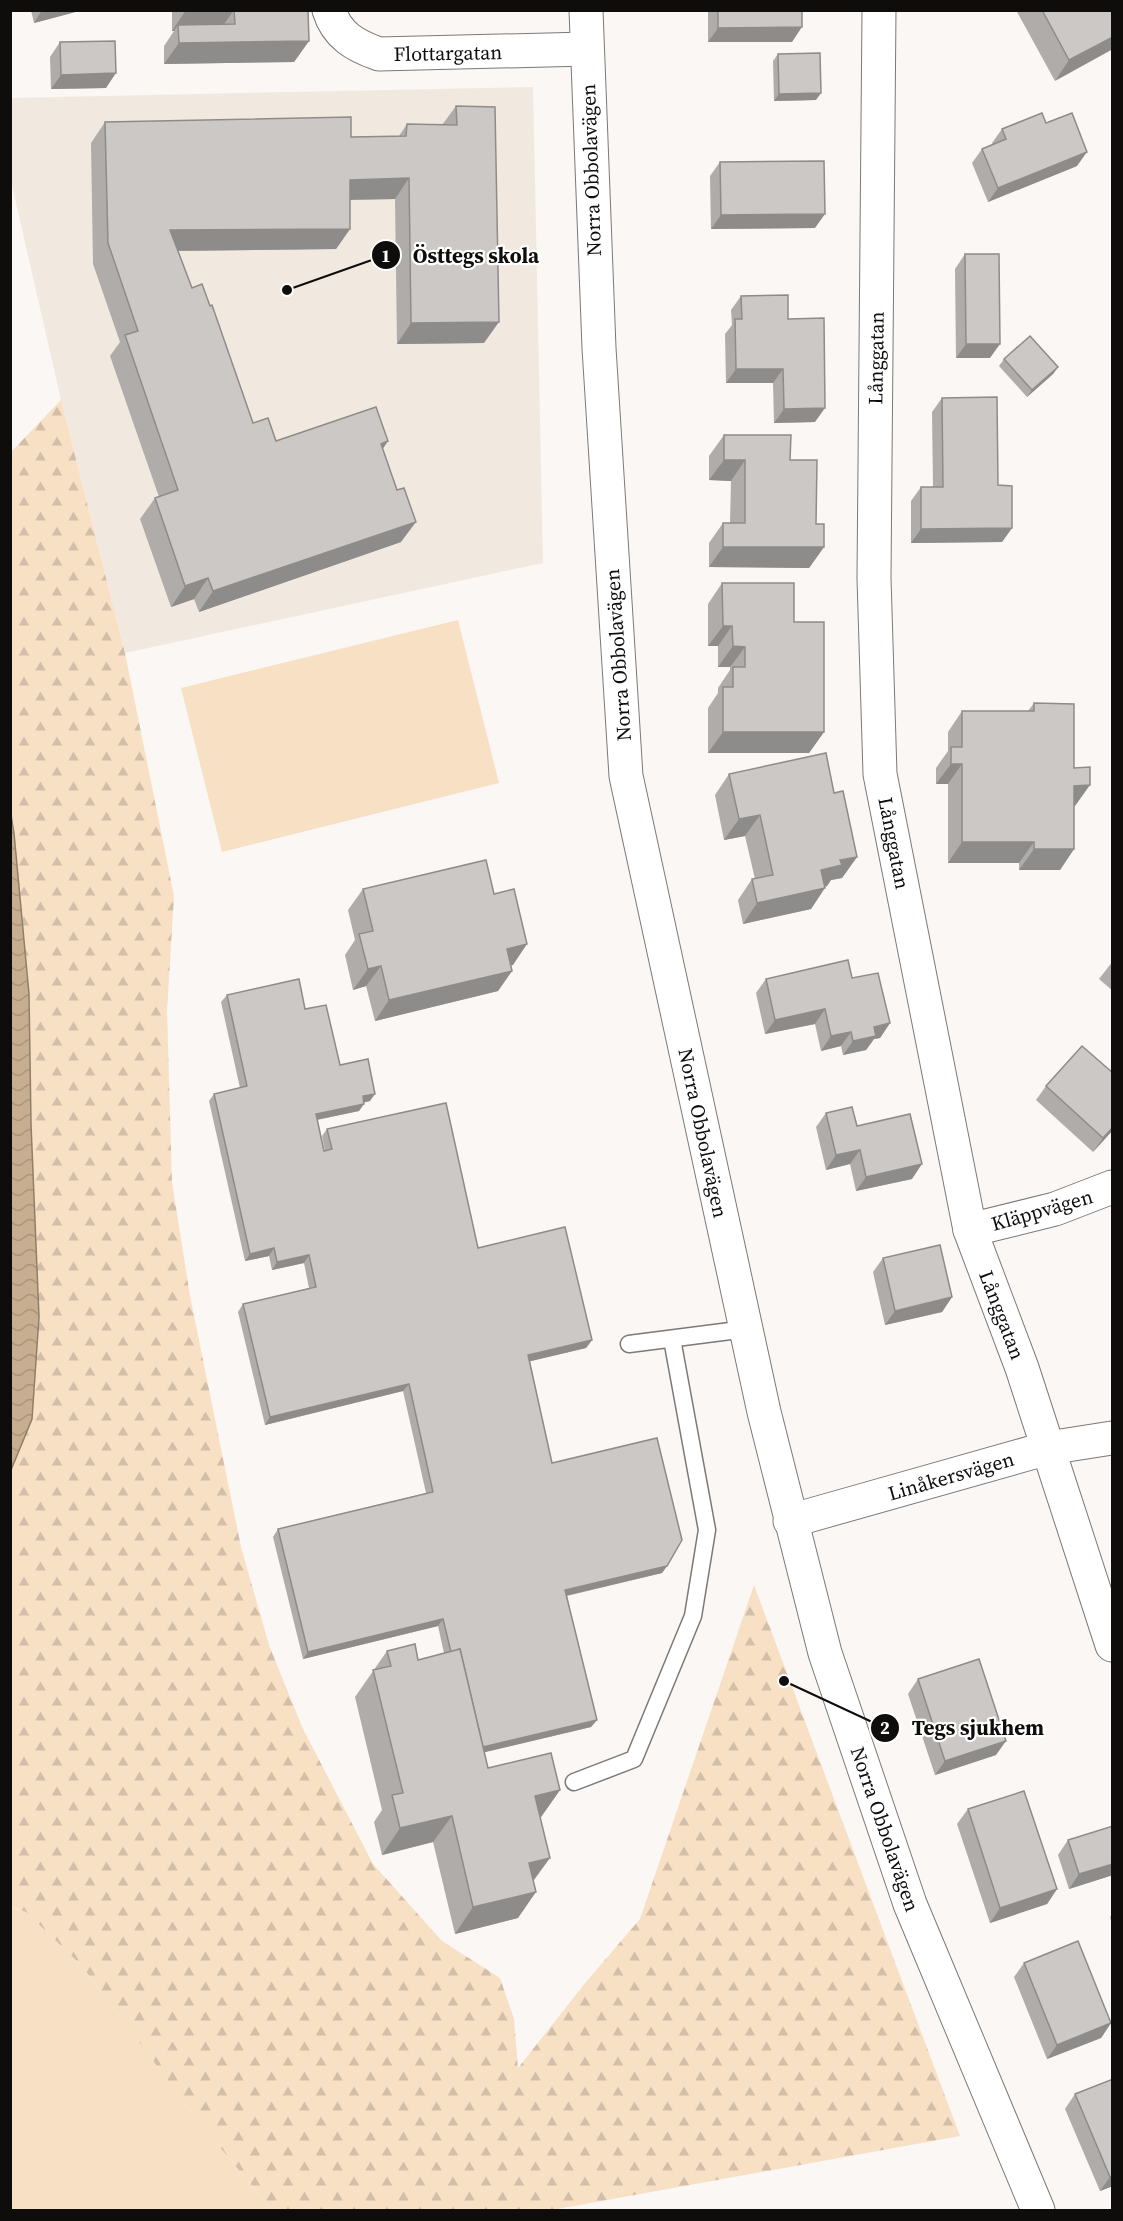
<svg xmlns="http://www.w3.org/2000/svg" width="1123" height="2221" viewBox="0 0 1123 2221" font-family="'Source Serif 4',serif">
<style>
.built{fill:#f1e9e0}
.grass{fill:#f8e0c5}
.forest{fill:url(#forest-firs)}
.water{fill:url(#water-waves);stroke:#907e69;stroke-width:1.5}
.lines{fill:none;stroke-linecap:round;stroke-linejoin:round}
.service-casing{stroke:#7c7977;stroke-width:19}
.minor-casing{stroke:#7c7977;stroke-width:35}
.tertiary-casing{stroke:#7c7977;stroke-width:35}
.service{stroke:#fff;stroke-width:16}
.minor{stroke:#fff;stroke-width:33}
.tertiary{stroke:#fff;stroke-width:33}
.wall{fill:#afaca9}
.shaded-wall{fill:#8e8c8a}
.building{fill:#cbc8c5;stroke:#8e8c8a;stroke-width:1.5}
.labels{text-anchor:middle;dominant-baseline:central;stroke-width:4.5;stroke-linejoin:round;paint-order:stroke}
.street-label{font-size:20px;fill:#0e0d0c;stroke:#fff}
.leader{fill:none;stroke:#0e0d0c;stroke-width:2}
.callout-dot{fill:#0e0d0c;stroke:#fff;stroke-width:2}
.mark-label{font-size:18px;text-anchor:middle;font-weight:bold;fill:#fff}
.callout-label{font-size:21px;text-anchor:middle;font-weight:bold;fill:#0e0d0c;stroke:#fff;stroke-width:4.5;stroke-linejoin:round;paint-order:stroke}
</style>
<defs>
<pattern id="forest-firs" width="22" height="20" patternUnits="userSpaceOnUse" patternTransform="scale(1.5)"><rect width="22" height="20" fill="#f8e0c5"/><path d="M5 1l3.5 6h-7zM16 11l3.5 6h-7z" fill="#d3bfa8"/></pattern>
<pattern id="water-waves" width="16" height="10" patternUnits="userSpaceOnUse" patternTransform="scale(1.5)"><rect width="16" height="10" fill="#c8ae91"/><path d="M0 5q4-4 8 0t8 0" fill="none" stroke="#ab947c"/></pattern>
</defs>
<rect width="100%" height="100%" fill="#faf7f4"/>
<polygon class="built" points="533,87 543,563 125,653 61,400 11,181 10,98"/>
<g class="grass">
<polygon points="458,620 499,783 222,852 181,688"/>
<polygon points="10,1907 26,1912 81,1965 199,2122 272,2210 11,2210"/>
</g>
<polygon class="forest" points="61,400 125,653 174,896 167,1011 172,1182 190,1296 241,1547 269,1645 302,1727 373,1864 442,1941 500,1978 514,2019 518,2068 586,1982 640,1919 754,1585 960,2136 552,2210 272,2210 199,2122 81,1965 26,1912 11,1907 10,1470 32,1419 39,1317 31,1124 29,994 14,833 10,815 10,453"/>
<polygon class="water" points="11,815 14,833 29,994 31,1124 39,1317 32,1419 11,1470"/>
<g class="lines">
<defs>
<g id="service">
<polyline points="629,1344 746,1329"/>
<polyline points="574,1782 634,1759 693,1616 707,1530 672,1339"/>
</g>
<g id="minor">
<path d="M329,10C337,36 356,46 379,54L587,49"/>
<polyline points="879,10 874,578 880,774 970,1230 1022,1368 1112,1645"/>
<polyline points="970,1230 1055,1209 1112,1187"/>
<polyline points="790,1521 1048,1448 1112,1438"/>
</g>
<polyline id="tertiary" points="586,10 599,348 626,776 764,1412 825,1653 910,1904 1038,2210"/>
</defs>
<use href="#service" class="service-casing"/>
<use href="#minor" class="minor-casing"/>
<use href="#tertiary" class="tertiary-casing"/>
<use href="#service" class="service"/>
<use href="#minor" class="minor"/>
<use href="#tertiary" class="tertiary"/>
</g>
<g class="wall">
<polygon points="31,10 83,10 34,23"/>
<polygon points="172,10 308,10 309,41 294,62 164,64 164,46 174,31 172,31"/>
<polygon points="708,10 802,10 792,42 708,42"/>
<polygon points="1016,10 1113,10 1055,81"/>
<polygon points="60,42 106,88 51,89 50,57"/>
<polygon points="778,54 816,100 774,101 773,61"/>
<polygon points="456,106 484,343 397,344 395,199 350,200 350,229 336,249 178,251 192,288 210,306 253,423 276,441 383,449 401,542 199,612 194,599 171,607 140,519 155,498 159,497 110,356 120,342 93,264 91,143 105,122 351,137 399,136 407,124 442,125"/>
<polygon points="1046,123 1077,166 988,202 972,163 982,149 993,145 992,143 1002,129"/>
<polygon points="720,162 815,228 711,229 710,176"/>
<polygon points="965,254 990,358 956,358 955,269"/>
<polygon points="741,296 788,319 815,422 774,423 773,383 726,383 725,334 732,325 731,310"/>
<polygon points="1004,359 1058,367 1053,374 1027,397 999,366"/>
<polygon points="942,398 998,485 1012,528 1002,542 911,543 911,501 921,487 933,487 932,412"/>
<polygon points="724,435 790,460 816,524 824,547 809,568 709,567 709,543 723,523 730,523 731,481 709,480 709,456"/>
<polygon points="722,583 794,622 824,732 809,753 708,753 708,708 718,693 718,688 730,670 730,667 718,667 718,646 708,646 708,604"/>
<polygon points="1034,703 1074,768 1075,806 1074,806 1074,849 1060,870 1019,870 1019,863 948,863 948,784 936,784 936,768 948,751 948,732 962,711 1028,711"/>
<polygon points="729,774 834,793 857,857 842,878 831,880 827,886 825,887 811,909 743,924 738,900 752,879 755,879 745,836 724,840 715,795"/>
<polygon points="363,889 513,965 511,965 512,971 498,991 375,1021 366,986 353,990 345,955 355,940 348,910"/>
<polygon points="1113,961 1113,991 1099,979"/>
<polygon points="852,978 890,1023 880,1038 874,1039 866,1050 843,1055 841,1046 821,1051 815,1024 765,1034 756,993 766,979"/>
<polygon points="227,995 305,1009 340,1065 370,1101 364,1102 359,1111 317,1120 324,1151 325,1151 322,1136 327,1129 478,1248 592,1340 586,1348 530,1361 552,1463 667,1566 662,1573 567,1596 597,1720 591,1727 484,1752 488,1768 560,1790 541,1817 540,1817 534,1881 518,1918 455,1934 433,1842 382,1855 374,1822 382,1810 355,1697 387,1651 418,1660 444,1653 438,1626 303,1659 273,1537 278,1529 426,1493 403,1391 265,1425 238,1312 243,1304 309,1288 304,1263 272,1270 269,1256 245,1261 209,1101 214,1094 240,1088 221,1002"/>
<polygon points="1113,1073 1113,1130 1093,1152 1036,1100 1046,1086"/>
<polygon points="826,1113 857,1126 912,1179 856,1191 850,1164 826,1170 816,1127"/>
<polygon points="883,1258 952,1297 942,1312 885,1325 873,1272"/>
<polygon points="918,1679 996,1755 935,1775 908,1694"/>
<polygon points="968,1809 1057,1889 1047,1904 990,1923 957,1824"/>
<polygon points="1113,1826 1113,1875 1069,1889 1058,1855 1068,1840"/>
<polygon points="1113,1913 1113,1927 1110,1917"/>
<polygon points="1024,1963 1111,2023 1101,2038 1047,2059 1014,1977"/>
<polygon points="1113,2079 1113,2186 1100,2191 1065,2109 1075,2094"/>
</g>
<g class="shaded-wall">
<polygon points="42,10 83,10 34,23"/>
<polygon points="186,10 234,10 220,30 178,25 174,31 172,31"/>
<polygon points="802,27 792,42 708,42 718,28"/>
<polygon points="1113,37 1113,49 1055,81 1069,60"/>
<polygon points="309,41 294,62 164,64 179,43"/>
<polygon points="116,73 106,88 51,89 61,75"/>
<polygon points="821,93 816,100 774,101 779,94"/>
<polygon points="1087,152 1077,166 988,202 998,188"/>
<polygon points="409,178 395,199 336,200 350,180"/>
<polygon points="825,214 815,228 711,229 721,215"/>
<polygon points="350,229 336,249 155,251 170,230"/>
<polygon points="499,322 484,343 397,344 411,323"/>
<polygon points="966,344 1000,344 990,358 956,358"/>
<polygon points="1058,367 1053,374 1027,397 1032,390"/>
<polygon points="736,369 783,369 773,383 726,383"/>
<polygon points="825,408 815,422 774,423 784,409"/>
<polygon points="388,441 374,462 381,444"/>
<polygon points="724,460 745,460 731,481 709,480"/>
<polygon points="416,522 401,542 199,612 213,591"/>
<polygon points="1012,528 1002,542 911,543 921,529"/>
<polygon points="723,547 824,547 809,568 709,567"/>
<polygon points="208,578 194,599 171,607 185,586"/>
<polygon points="723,626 732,626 718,646 708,646"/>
<polygon points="733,646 745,647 730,667 718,667"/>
<polygon points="723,732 824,732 809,753 708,753"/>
<polygon points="951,764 962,764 948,784 936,784"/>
<polygon points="1090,785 1075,806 1060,806 1074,786"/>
<polygon points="760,815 745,836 724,840 739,819"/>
<polygon points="962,842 1034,842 1019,863 948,863"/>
<polygon points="1034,849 1074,849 1060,870 1019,870"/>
<polygon points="857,857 842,878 831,880 827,886 806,890 821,870 840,860"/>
<polygon points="825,888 811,909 743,924 757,903"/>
<polygon points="527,944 513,965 493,969 507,949"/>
<polygon points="381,966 366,986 353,990 368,969"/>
<polygon points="512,971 498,991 375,1021 389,1000"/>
<polygon points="825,1009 815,1024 765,1034 775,1020"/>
<polygon points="890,1023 880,1038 874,1039 866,1050 843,1055 853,1041 874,1027"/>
<polygon points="851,1032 841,1046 821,1051 831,1036"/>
<polygon points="375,1094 370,1101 357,1104 363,1096"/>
<polygon points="364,1104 359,1111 310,1121 316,1114"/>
<polygon points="1113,1127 1113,1130 1093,1152 1103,1138"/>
<polygon points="860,1150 850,1164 826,1170 836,1155"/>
<polygon points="922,1164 912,1179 856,1191 866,1177"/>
<polygon points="274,1248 269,1256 245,1261 250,1254"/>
<polygon points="309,1255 304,1263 272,1270 277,1262"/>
<polygon points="952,1297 942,1312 885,1325 895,1311"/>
<polygon points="592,1340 586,1348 523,1363 528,1355"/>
<polygon points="409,1384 403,1391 265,1425 270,1417"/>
<polygon points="667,1566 662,1573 560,1597 565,1590"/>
<polygon points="443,1619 438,1626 303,1659 308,1652"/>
<polygon points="597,1720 591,1727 469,1756 474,1749"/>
<polygon points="1006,1741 996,1755 935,1775 945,1761"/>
<polygon points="560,1790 541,1817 516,1823 535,1796"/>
<polygon points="452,1816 433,1842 382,1855 400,1828"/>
<polygon points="550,1858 531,1884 529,1863"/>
<polygon points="1113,1864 1113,1875 1069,1889 1079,1874"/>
<polygon points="1057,1889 1047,1904 990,1923 1000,1908"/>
<polygon points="536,1892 518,1918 455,1934 473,1907"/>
<polygon points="1111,2023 1101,2038 1047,2059 1057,2045"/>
<polygon points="1113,2176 1113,2186 1100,2191 1110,2177"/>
</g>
<g class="building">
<polygon points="234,10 308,10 309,41 179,43 178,25 235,24"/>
<polygon points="718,10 802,10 802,27 718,28"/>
<polygon points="1042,10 1113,10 1113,37 1069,60"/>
<polygon points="115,41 116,73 61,75 60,42"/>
<polygon points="820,53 821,93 779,94 778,54"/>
<polygon points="456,106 495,107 499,322 411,323 409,178 350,180 350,229 170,230 192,288 202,284 210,306 212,305 253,423 268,418 276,441 376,407 388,441 381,444 397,490 404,488 416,522 213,591 208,578 185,586 155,498 178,490 125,335 138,331 108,243 105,122 351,117 351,137 406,136 407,124 457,125"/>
<polygon points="1042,113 1046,123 1072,113 1087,152 998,188 982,149 1006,139 1002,129"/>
<polygon points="824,161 825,214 721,215 720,162"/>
<polygon points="965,254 999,254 1000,344 966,344"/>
<polygon points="788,295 788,319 824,318 825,408 784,409 783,369 736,369 735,319 742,319 741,296"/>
<polygon points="1030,336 1058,367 1032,390 1004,359"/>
<polygon points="997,397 998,485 1012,486 1012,528 921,529 921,487 943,487 942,398"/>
<polygon points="724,435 791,435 790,460 817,460 816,524 824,524 824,547 723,547 723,523 745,523 745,460 724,460"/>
<polygon points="722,583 794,583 794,622 824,622 824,732 723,732 723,687 733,687 733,667 745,667 745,647 733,646 732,626 723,626"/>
<polygon points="1034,703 1074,704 1074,768 1090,767 1090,785 1074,786 1074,849 1034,849 1034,842 962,842 962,764 951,764 951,747 962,747 962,711 1034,711"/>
<polygon points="826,753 834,793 843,791 857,857 840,860 842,865 821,870 825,888 757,903 752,879 773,875 760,815 739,819 729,774"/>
<polygon points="486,860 494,894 514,889 527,944 507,949 512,971 389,1000 381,966 368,969 359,934 373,931 363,889"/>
<polygon points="848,960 852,978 878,973 890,1023 874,1027 876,1036 853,1041 851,1032 831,1036 825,1009 775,1020 766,979"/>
<polygon points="299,979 305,1009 326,1005 340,1065 368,1059 375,1094 363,1096 364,1104 316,1114 324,1151 332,1149 327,1129 446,1103 478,1248 565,1227 592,1340 528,1355 552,1463 657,1438 682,1540 667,1566 565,1590 597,1720 483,1747 460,1649 451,1652 443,1619 308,1652 278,1529 433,1492 409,1384 270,1417 243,1304 316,1287 309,1255 277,1262 274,1248 250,1254 214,1094 247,1086 227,995"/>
<polygon points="1082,1046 1113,1073 1113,1127 1103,1138 1046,1086"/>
<polygon points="852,1107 857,1126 910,1114 922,1164 866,1177 860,1150 836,1155 826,1113"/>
<polygon points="940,1245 952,1297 895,1311 883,1258"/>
<polygon points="415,1644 418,1660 460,1649 488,1768 551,1753 560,1790 535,1796 550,1858 529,1863 536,1892 473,1907 452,1816 400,1828 392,1795 403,1793 373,1670 391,1666 387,1651"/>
<polygon points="979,1659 1006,1741 945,1761 918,1679"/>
<polygon points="1024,1791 1057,1889 1000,1908 968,1809"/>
<polygon points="1113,1826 1113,1864 1079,1874 1068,1840"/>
<polygon points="1078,1941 1111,2023 1057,2045 1024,1963"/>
<polygon points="1113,2079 1113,2176 1110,2177 1075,2094"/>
</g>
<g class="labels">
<g class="street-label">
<text transform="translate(448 53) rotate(-1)">Flottargatan</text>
<text transform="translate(591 170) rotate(-92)">Norra Obbolavägen</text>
<text transform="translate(876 358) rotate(-89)">Långgatan</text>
<text transform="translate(618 655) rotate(-94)">Norra Obbolavägen</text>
<text transform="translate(894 843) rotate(79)">Långgatan</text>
<text transform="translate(703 1133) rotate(78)">Norra Obbolavägen</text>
<text transform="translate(1042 1210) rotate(-16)">Kläppvägen</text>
<text transform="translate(1002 1315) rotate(69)">Långgatan</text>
<text transform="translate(951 1476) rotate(-16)">Linåkersvägen</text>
<text transform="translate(885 1829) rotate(71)">Norra Obbolavägen</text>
</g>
</g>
<path class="leader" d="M287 290L386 255M784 1681L885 1728"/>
<g class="callout-dot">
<circle cx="287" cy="290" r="6"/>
<circle cx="784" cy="1681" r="6"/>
<circle cx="386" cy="255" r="15"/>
<circle cx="885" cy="1728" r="15"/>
</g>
<g class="mark-label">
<text x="386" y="262">1</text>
<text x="885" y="1734">2</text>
</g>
<g class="callout-label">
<text x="476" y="263">Östtegs skola</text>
<text x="978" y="1735">Tegs sjukhem</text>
</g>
<rect width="1123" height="2221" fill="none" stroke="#0e0d0c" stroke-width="24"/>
</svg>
